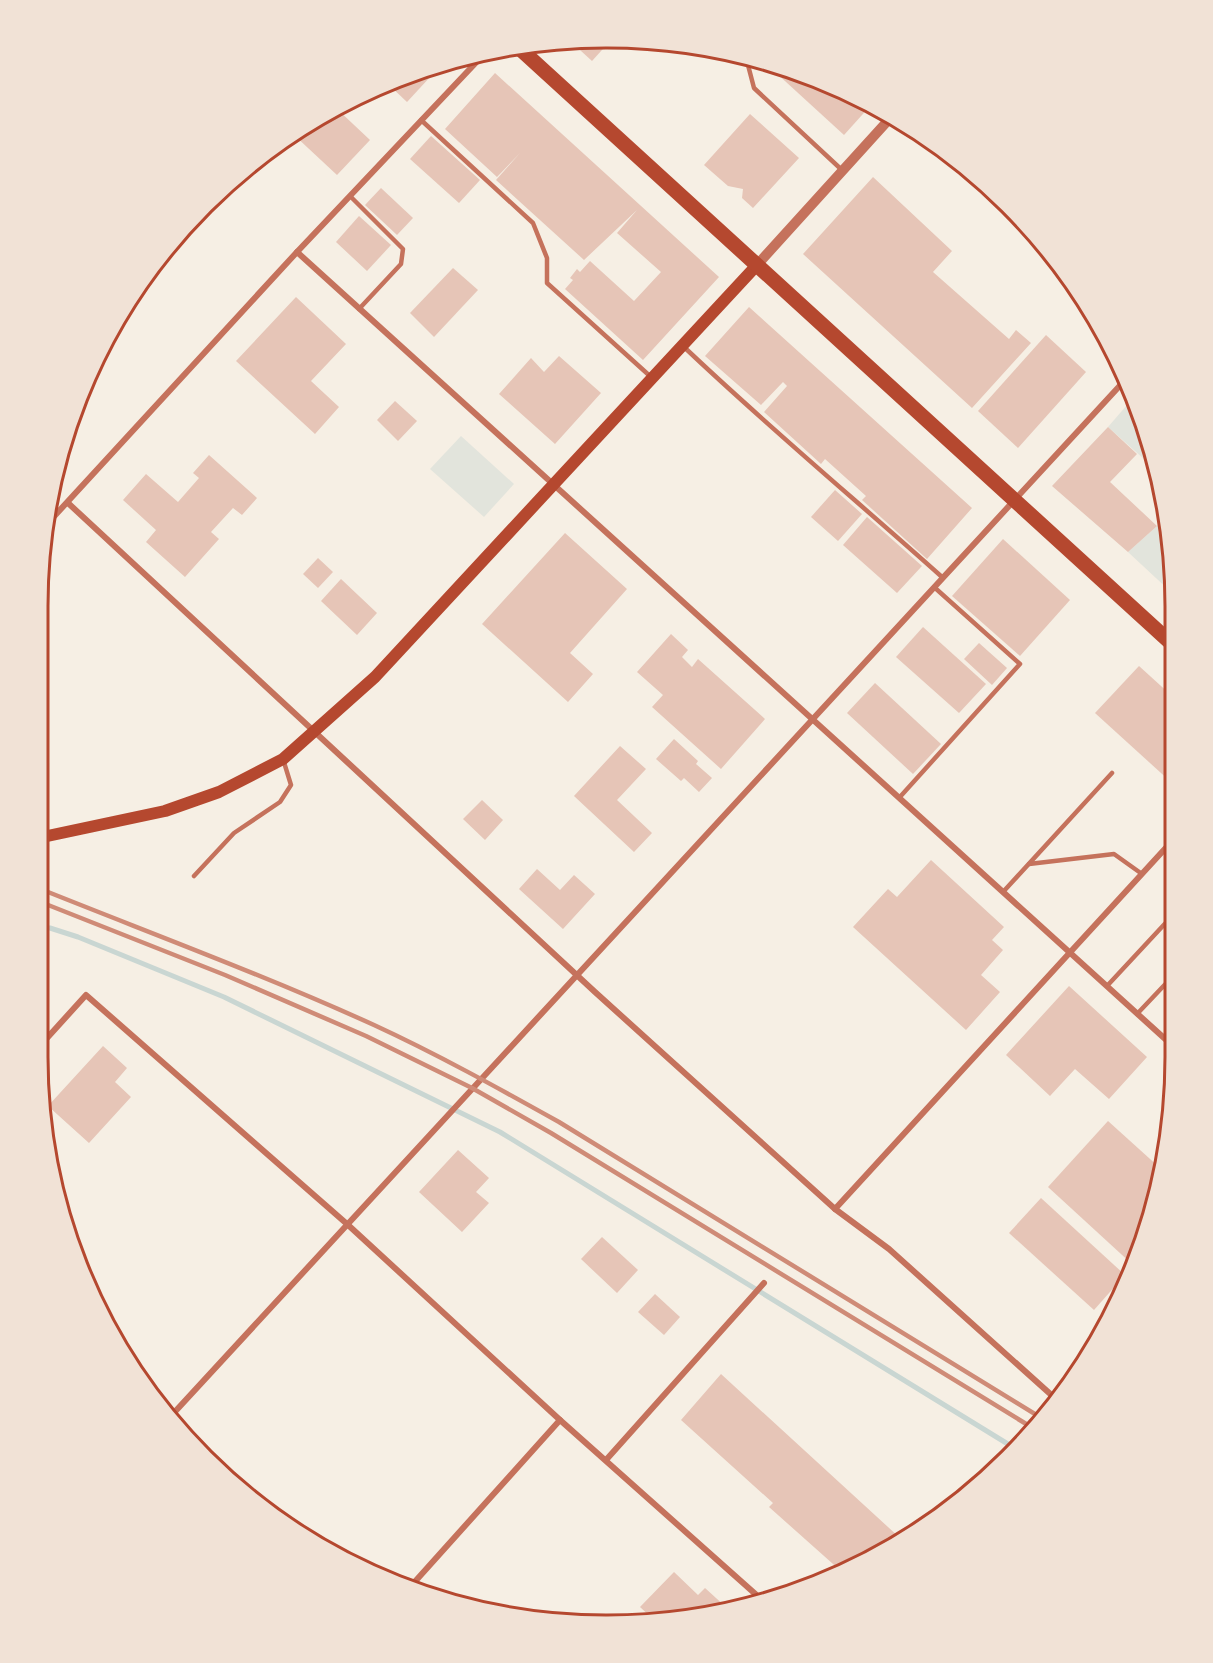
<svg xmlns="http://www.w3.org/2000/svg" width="1213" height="1663" viewBox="0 0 1213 1663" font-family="Rubik,sans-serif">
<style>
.green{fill:#e2e4dc}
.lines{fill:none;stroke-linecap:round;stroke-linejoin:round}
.stream{stroke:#c9d6d2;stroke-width:5}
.building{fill:#e6c5b7}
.service{stroke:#c5725c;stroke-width:4.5}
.minor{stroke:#c5725c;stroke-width:6}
.tertiary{stroke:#c5725c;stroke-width:10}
.secondary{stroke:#b5482f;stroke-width:12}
.primary{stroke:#b5482f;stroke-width:15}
.rail{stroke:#cf8b77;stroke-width:4.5}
.rim{fill:none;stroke:#b5482f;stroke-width:3}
</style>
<rect width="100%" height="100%" fill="#f6efe4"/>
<g class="green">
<polygon points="1134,397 1153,467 1108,427"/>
<polygon points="461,436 514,484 484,517 430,469"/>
<polygon points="1166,514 1171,532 1171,592 1128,552 1157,526"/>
</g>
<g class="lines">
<polyline class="stream" points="38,928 50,928 78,937 224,997 500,1132 1016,1449"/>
</g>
<g class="building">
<polygon points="568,39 569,39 611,40 592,61"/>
<polygon points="443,63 407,102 388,84 389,83"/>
<polygon points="780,65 789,68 871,105 844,135 774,71"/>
<polygon points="495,73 719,277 643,360 565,289 573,280 570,278 577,269 580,272 590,261 634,301 661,272 617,233 637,210 584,260 496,180 520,153 497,177 445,129"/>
<polygon points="336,108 370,140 337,175 293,134"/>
<polygon points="750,114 799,158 753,208 742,198 743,189 728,186 704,165"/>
<polygon points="431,136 480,180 459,203 410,159"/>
<polygon points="873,177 952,251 933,272 1009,339 1016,330 1031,343 972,408 803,254"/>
<polygon points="381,188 413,218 397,235 365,205"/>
<polygon points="359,216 391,245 367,271 336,242"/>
<polygon points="453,268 478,290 434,337 410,313"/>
<polygon points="296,297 346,344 311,381 339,407 315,434 236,361"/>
<polygon points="749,307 972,508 927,559 862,500 866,496 825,459 821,464 764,412 787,386 783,382 761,405 705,356"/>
<polygon points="1046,335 1086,372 1018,448 978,411"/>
<polygon points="559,356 601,393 555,444 499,394 531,358 544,372"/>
<polygon points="395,401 417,421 398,441 377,420"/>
<polygon points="1108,427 1137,454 1110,482 1157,526 1128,552 1052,486"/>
<polygon points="209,455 257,498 242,515 233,508 211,532 219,539 185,577 146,542 156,530 123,500 146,474 178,502 199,478 193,473"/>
<polygon points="835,490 862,514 838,541 811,517"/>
<polygon points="867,517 922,566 897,593 843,545"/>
<polygon points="565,533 627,589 570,653 593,674 568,702 482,624"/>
<polygon points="1003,539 1070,600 1020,656 952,596"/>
<polygon points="318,558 333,572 318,588 303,574"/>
<polygon points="341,579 377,613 357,635 321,601"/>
<polygon points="923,627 986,684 959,713 896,657"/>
<polygon points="671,634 688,650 682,657 692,667 698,659 765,719 721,769 652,707 663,695 637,672"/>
<polygon points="979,643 1007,668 992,685 964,659"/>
<polygon points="1139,666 1172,696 1172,783 1095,713"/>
<polygon points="875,683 941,744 913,774 847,713"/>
<polygon points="674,739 698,761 696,764 712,778 699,792 684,778 681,781 656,759"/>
<polygon points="620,746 646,769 617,800 652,833 634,852 574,796"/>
<polygon points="482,800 503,820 485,840 463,819"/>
<polygon points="931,860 1004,927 992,940 1003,950 981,975 1000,992 966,1030 853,927 888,889 897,897"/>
<polygon points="537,869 560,890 574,875 595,894 563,929 519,889"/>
<polygon points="1069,986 1147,1057 1109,1099 1075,1069 1050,1096 1006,1055"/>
<polygon points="103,1046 127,1068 115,1082 131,1097 89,1143 48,1106"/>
<polygon points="1108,1121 1160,1168 1145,1239 1133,1265 1048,1187"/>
<polygon points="458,1150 489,1178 476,1192 489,1203 462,1232 419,1192"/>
<polygon points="1041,1198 1125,1275 1094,1310 1009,1233"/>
<polygon points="602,1237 638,1270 617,1293 581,1259"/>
<polygon points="655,1294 680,1317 664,1335 638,1312"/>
<polygon points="721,1374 900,1538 842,1572 769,1507 773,1503 681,1420"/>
<polygon points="674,1572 698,1595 705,1588 727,1608 680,1621 654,1620 640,1607"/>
</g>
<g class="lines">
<g class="service">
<polyline points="737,56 748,65 754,88 843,171"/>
<polyline points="421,120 533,223 547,258 547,283 651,377"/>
<polyline points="350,196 403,249 401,264 359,309"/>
<path d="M683,346C767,426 856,500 942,577"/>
<polyline points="899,798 1020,664 934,587"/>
<polyline points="1029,864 1114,854 1142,874"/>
<polyline points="194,876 234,833 280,802 291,785 283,759"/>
<polyline points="1003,892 1112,773"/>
<polyline points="1107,986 1173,915"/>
<polyline points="1137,1014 1173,976"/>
</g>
<g class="minor">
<polyline points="297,252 1174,1047"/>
<polyline points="68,503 595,992 835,1209 889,1249 1057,1400"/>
<polyline points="48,523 297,252 485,53"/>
<polyline points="38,1048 86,995 347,1224 560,1420 761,1599"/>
<polyline points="835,1209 1173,840"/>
<polyline points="171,1416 1126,379"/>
<polyline points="606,1460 764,1283"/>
<polyline points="411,1586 560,1420"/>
</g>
<polyline class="tertiary" points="757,265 893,115"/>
<polyline class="secondary" points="38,838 165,811 219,792 283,759 375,677 757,265"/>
<polyline class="primary" points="518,47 1171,643"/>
<g class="rail">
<path d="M38,888C150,933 264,975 374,1025C437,1054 498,1088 559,1122L1043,1419"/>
<polyline points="38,901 225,975 366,1036 472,1088 551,1133 1036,1430"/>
</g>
</g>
<path d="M0 0H1213V1663H0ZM606 48H607A558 558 0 0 1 1165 606V1057A558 558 0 0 1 607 1615H606A558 558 0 0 1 48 1057V606A558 558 0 0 1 606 48Z" fill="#f1e2d6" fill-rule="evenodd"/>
<path class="rim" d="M606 48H607A558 558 0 0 1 1165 606V1057A558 558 0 0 1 607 1615H606A558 558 0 0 1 48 1057V606A558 558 0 0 1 606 48Z"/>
</svg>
